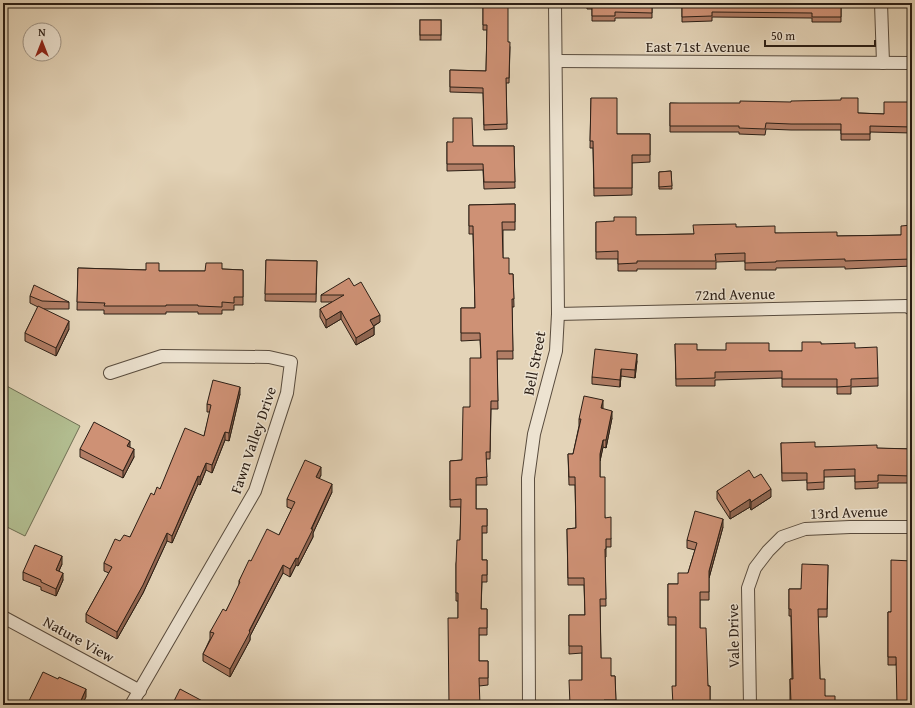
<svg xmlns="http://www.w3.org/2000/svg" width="915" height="708" viewBox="0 0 915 708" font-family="'Gentium Book Plus',serif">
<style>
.green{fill:#b2bd90;stroke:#6e6e52}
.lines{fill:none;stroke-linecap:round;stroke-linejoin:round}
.minor-casing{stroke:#594c3e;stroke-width:14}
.minor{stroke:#ede3d1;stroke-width:12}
.wall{fill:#b17d65;stroke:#2b1e15}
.shaded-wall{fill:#906652;stroke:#2b1e15}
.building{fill:#ce9175;stroke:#2b1e15}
.labels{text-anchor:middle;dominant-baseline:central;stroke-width:3;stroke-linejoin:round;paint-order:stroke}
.street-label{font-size:15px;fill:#2b1e15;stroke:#ede3d1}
</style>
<rect width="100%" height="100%" fill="#e4d4b8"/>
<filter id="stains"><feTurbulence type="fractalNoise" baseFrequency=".005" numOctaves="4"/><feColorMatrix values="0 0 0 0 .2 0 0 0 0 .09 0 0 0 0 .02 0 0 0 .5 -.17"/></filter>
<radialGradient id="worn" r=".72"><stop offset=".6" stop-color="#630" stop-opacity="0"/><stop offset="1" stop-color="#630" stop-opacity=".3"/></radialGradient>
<polygon class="green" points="3,384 80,426 25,536 3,525"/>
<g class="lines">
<defs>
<g id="minor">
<polyline points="881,3 883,63"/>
<polyline points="557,61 912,63"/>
<polyline points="558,314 906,306 912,309"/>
<polyline points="110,373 162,356 269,357 291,362 287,393 255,491 131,705"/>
<polyline points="3,617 140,691"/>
<polyline points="529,705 528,478 534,434 556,351 558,314 555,3"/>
<polyline points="750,705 748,588 755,568 768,551 782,537 805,529 850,527 912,527"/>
</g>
</defs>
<use href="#minor" class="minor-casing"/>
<use href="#minor" class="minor"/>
</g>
<g class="wall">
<polygon points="483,3 508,42 510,47 509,83 506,83 507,129 484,130 483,93 450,92 450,70 486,71 487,30 483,30"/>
<polygon points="587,3 652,3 652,18 615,18 615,21 592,21 592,9 587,9"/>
<polygon points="682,3 841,3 841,22 812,22 812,18 712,17 712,21 682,22"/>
<rect x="420" y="20" width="21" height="20"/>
<polygon points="591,98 617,134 650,134 650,162 632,163 632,195 594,196 593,148 590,148"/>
<polygon points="912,102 912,133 870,132 870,140 841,140 841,130 791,130 766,129 765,135 739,134 739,132 670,132 670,103 858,113 884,114"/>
<polygon points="447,142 473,146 514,146 515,188 484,189 483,170 447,171"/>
<polygon points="671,171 672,189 659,189 659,172"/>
<polygon points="515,204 515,230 503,230 503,258 509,274 513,274 514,307 512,307 513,359 497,359 498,409 491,409 490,459 486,459 487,485 476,485 476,509 487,509 487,533 482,533 482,560 487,560 487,582 482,582 481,609 487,609 487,635 479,635 479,661 488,661 488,685 479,686 458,618 458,601 456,601 456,564 460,540 461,507 450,507 450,461 462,460 470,407 481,358 480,340 461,341 461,308 475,308 473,234 469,234 469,205"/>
<polygon points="596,222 636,235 693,234 736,227 775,233 837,236 901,235 912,225 912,266 845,269 845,267 776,268 776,270 745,270 745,261 716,262 716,269 637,269 637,271 618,271 618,259 596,259"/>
<polygon points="266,260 317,261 316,302 265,301"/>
<polygon points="78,268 146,270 159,271 205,271 222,269 243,270 243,305 234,305 234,310 222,310 222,314 198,314 198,312 166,312 166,314 104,314 104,310 77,310"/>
<polygon points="354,286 380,322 374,326 374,335 356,345 341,319 326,328 320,317 320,309 332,302 321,302 321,295"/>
<polygon points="30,296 69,302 69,309 44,309 69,329 56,356 25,341 25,333 38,307 30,303"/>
<polygon points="675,344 697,350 769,351 802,351 821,344 855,348 878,378 878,386 851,387 851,394 837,394 837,387 782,387 782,378 715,380 715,386 676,386"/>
<polygon points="637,361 635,378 621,376 620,387 592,384 592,377"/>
<polygon points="240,394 229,441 225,440 212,473 206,470 200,485 198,484 172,543 167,541 143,593 117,639 86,622 86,614 109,573 104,571 104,563 120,541 130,537 154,495 160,489 204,436 210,412 207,412 207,404"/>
<polygon points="603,407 602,409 612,418 606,448 603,447 600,461 600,477 605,518 611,539 611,547 606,547 606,557 605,557 606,606 600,606 601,658 611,676 615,676 616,705 569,705 582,680 582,653 569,654 569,615 585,615 584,585 568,585 567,529 576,528 575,485 569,485 568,454 573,454 579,426 579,419"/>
<polygon points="781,443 815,447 912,449 912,483 878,483 878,488 855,489 855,476 824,477 824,489 807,490 807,480 782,481"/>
<polygon points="130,447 134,457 123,478 80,457 80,449"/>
<polygon points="321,475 319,479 332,492 313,533 313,537 298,566 296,565 290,577 283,573 250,636 250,640 230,677 203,661 203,654 210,639 210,632 226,611 239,586 239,581 251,561 279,535 292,509 287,507 287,499"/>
<polygon points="754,478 771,497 751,510 750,507 730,519 717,499 717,491"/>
<polygon points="723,527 709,578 709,600 700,600 700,628 708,686 710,686 710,705 673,705 676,686 676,625 668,625 668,584 678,584 688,573 695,550 687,548 687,540"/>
<polygon points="912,561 896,665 888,665 888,612 891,612"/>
<polygon points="62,564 59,571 63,580 56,596 41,590 41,587 23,580 23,572"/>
<polygon points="828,565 827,617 818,617 820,679 825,696 835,705 790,705 790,679 792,679 791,616 789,616 789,589 801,589"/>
</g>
<g class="shaded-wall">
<polygon points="341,311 341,319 326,328 326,320"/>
<polygon points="380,315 380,322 370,328 370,320"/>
<polygon points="69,321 69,329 56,356 56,348"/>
<polygon points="374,327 374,335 356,345 356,338"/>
<polygon points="637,354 637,361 635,378 635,370"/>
<polygon points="621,369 621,376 620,387 620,380"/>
<polygon points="240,387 240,394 229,441 229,433"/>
<polygon points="603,400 603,407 601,416 601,408"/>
<polygon points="612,411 612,418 606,448 606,440"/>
<polygon points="225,432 225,440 212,473 212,465"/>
<polygon points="603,440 603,447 600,461 600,454"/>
<polygon points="130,441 130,449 127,446"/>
<polygon points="134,449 134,457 123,478 123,471"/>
<polygon points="206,463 206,470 200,485 200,477"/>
<polygon points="321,467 321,475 316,485 316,477"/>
<polygon points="198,476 198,484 172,543 172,536"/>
<polygon points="332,484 332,492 313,533 313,537 298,566 298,559"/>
<polygon points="771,489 771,497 751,510 751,502"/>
<polygon points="750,499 750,507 730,519 730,512"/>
<polygon points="723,519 723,527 709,578 709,571"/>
<polygon points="167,533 167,541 143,593 117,639 117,632"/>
<polygon points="62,556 62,564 56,577 56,570"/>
<polygon points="296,558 296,565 290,577 290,569"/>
<polygon points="283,565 283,573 250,636 250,640 230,677 230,669"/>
<polygon points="63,573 63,580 56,596 56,589"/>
<polygon points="86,689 86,697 82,705 79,705"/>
</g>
<g class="building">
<polygon points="483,3 508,3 508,42 510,42 509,78 506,78 507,124 484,125 483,88 450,87 450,70 486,71 487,25 483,25"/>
<polygon points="587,3 652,3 652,13 615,12 615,16 592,16 592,4 587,4"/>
<polygon points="682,3 841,3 841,17 812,17 812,13 712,12 712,16 682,17"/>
<rect x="420" y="20" width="21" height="15"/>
<polygon points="591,98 617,98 617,134 650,134 650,155 632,155 632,188 594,188 593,141 590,141"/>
<polygon points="841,98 858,98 858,113 884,114 884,102 912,102 912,127 870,126 870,134 841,134 841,124 791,124 766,123 765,129 739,128 739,126 670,126 670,103 740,103 740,101 791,102 791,101 841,100"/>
<polygon points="453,118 472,118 473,146 514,146 515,182 484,182 483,164 447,164 447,142 453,142"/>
<polygon points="671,171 672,186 659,187 659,172"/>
<polygon points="515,204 515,222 502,222 503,258 509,258 509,274 513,274 514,299 512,299 513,351 497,351 498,401 491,401 490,452 486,452 487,477 476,478 476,509 487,509 487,526 482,526 482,560 487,560 487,575 482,575 481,609 487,609 487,628 479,628 479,661 488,661 488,678 479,678 480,705 449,705 448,618 458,618 458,593 456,593 456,564 457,540 460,540 461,499 450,500 450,461 462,460 463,407 470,407 470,358 481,358 480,333 461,333 461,308 475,308 473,226 469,226 469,205"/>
<polygon points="614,217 636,217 636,235 694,234 693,225 736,224 736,227 775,226 775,233 837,232 837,236 901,235 901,226 912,225 912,259 845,261 845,259 776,261 776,262 745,263 745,253 715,254 716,261 637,261 637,263 618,264 618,251 596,252 596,222 614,221"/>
<polygon points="266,260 317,261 316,294 265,294"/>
<polygon points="146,263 159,263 159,271 205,271 206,263 222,263 222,269 243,270 243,297 234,297 234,303 222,302 222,307 198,306 198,305 166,305 166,306 104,306 105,303 77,302 78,268 146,270"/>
<polygon points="349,278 354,286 361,282 380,315 370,320 374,327 356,338 341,311 326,320 320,309 344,295 321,295"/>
<polygon points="34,285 69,302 42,301 30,296"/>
<polygon points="38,306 69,321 56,348 25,333"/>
<polygon points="802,342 821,342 821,344 855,343 855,348 877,347 878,378 851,379 851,386 837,387 837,379 782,379 782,371 715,372 715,378 676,379 675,344 697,344 697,350 726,350 726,343 769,343 769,351 802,351"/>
<polygon points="595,349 637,354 635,370 621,369 620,380 592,377"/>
<polygon points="213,380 240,387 229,433 225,432 212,465 206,463 200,477 198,476 172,536 167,533 143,585 117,632 86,614 112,567 104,563 115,539 120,541 124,535 130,537 151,493 154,495 157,487 160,489 185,428 204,436 211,405 207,404"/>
<polygon points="584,396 603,400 601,408 612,411 606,440 603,440 600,454 600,477 605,477 605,518 611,517 611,539 606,539 606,549 605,549 606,599 600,599 601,658 611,658 611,676 615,676 616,700 604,700 604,705 570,705 569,680 582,680 582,646 569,646 569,615 585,615 584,578 568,578 567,529 576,528 575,477 569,477 568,454 573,454 581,419 579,419"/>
<polygon points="94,422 130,441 127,446 134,449 123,471 80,449"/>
<polygon points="815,442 815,447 877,445 877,448 912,449 912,476 878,475 878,481 855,482 855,469 824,470 824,482 807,483 807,473 782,473 781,443"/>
<polygon points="305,460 321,467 316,477 332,484 311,529 313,529 298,559 296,558 290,569 283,565 249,631 250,632 230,669 203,654 214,633 210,632 223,609 226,611 240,582 239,581 249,560 251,561 267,529 279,535 295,502 287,499"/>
<polygon points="749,470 754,478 761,474 771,489 751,502 750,499 730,512 717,491"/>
<polygon points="695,511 723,519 709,571 709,592 700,592 700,628 706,628 708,686 710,686 710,704 694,704 694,705 673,705 672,686 676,686 676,617 668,617 668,584 678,584 678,573 688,573 697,543 687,540"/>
<polygon points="35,545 62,556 56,570 63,573 56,589 41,582 41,580 23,572"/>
<polygon points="891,560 912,561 912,705 897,705 896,657 888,657 888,612 891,612"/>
<polygon points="802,564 828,565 827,609 818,609 820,679 825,679 825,696 835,696 835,705 801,705 801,702 791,702 790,679 793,679 791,609 789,609 789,589 801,589"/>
<polygon points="43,672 58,679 59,677 86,689 79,705 73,705 69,703 68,705 27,705"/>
<polygon points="180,689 210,705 172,705"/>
</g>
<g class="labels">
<g class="street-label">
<text x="698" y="46">East 71st Avenue</text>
<text transform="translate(735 294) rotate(-1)">72nd Avenue</text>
<text transform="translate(534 363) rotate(-79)">Bell Street</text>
<text transform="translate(253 440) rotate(-71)">Fawn Valley Drive</text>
<text transform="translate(849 512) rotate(-2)">13rd Avenue</text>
<text transform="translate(733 636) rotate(-91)">Vale Drive</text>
<text transform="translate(79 639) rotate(29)">Nature View</text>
</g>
</g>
<rect width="915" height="708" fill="none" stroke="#e4d4b8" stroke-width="16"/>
<rect x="4" y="4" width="907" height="700" fill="none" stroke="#2b1e15" stroke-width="2"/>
<rect x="8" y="8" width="899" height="692" fill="none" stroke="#2b1e15"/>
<g transform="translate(42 42)"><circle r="19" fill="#ede3d1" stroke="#9f9486"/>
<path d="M0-3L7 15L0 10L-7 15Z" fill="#8f2418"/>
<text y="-6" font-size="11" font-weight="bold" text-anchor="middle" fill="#2b1e15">N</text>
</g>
<path d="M765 40v6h110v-6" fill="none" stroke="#2b1e15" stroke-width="2"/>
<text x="771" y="40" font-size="12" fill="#2b1e15" stroke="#ede3d1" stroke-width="3" paint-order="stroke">50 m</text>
<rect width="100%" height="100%" filter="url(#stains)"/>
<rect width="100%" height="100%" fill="url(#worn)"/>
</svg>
